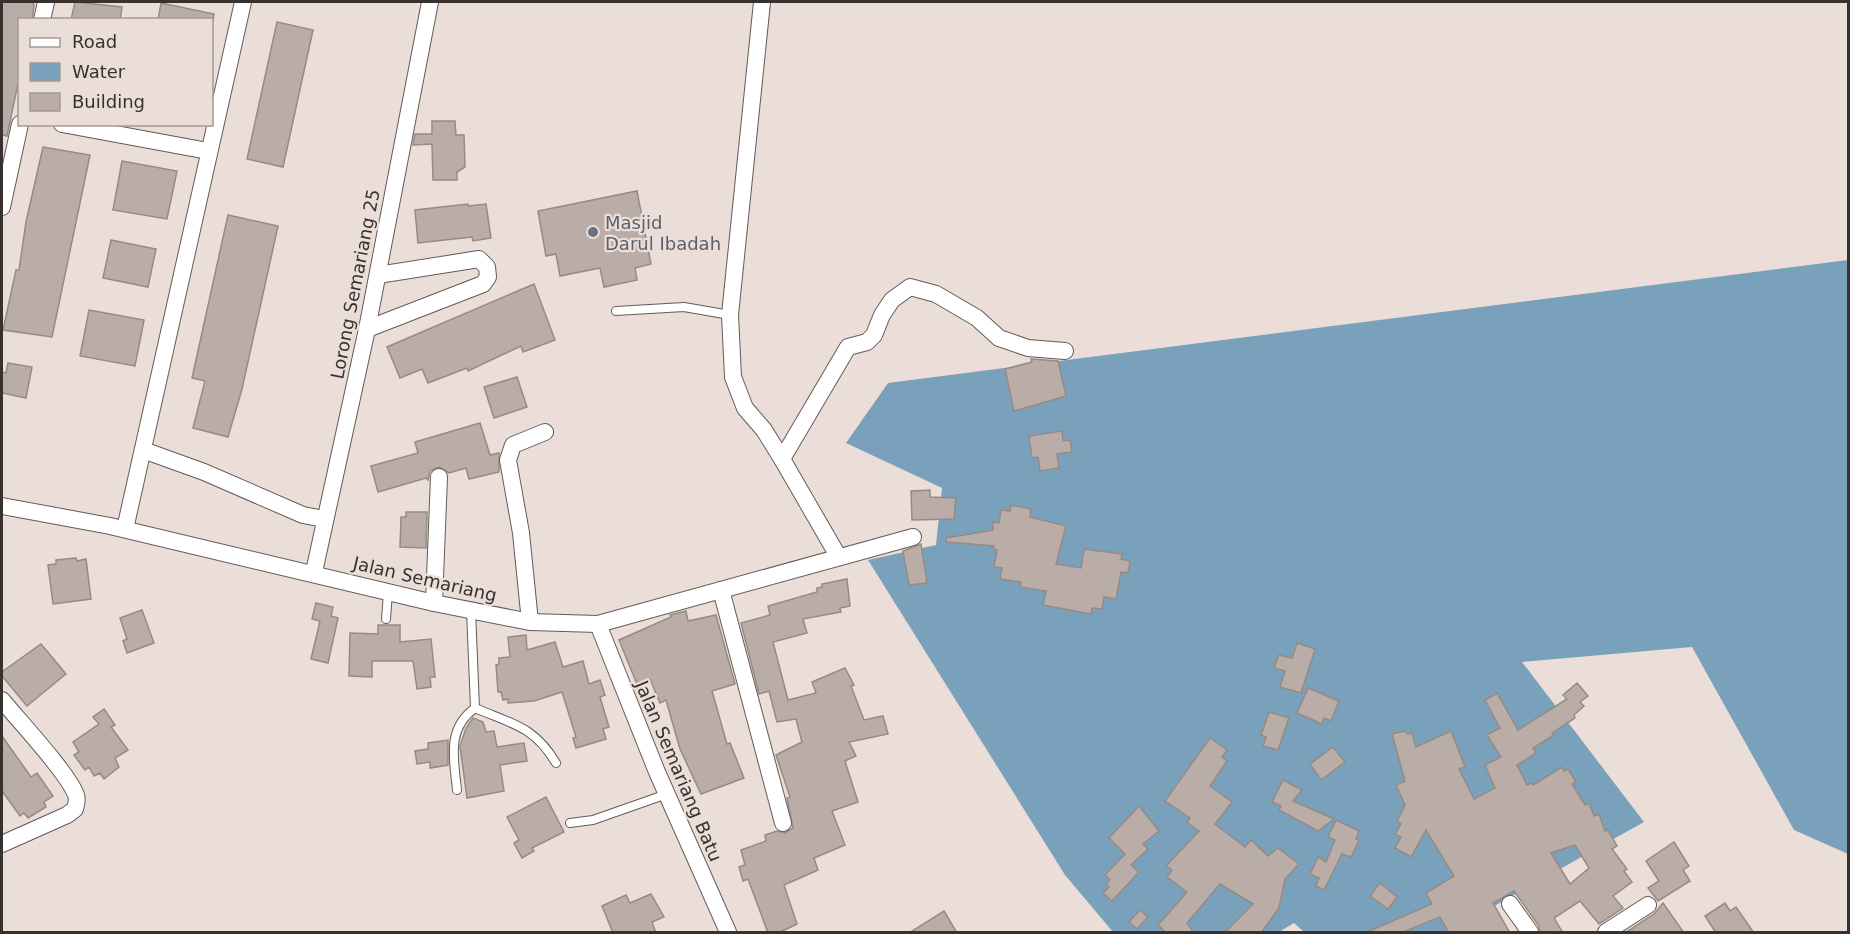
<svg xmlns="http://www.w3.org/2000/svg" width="1850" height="934" viewBox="0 0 1850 934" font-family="'DejaVu Sans',sans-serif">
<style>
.water{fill:#7aa1bb}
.building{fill:#baada8;stroke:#968a85;stroke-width:1.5;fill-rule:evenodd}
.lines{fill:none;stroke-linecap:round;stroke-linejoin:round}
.service-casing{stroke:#655a56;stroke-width:10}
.minor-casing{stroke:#655a56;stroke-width:18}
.service{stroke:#fff;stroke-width:8}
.minor{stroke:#fff;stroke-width:16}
.worship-dot{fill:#6b7280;stroke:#ebded8;stroke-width:2}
.labels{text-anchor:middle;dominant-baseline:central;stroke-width:4.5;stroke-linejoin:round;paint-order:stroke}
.worship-label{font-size:18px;fill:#5b616d;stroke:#ebded8;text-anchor:start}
.street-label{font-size:18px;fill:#373230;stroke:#ebded8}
</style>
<rect width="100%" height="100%" fill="#ebded8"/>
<polygon class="water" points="1848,260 1848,854 1794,830 1692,647 1522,662 1644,822 1448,932 1304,932 1294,923 1279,932 1113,932 1065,875 868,560 936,545 942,488 846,443 888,383"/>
<g class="building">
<polygon points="2,2 33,2 34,6 32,20 20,20 20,74 7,136 2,135"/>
<polygon points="75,2 122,7 120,20 71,20"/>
<polygon points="161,3 214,14 213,20 158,20"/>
<polygon points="277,22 313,30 283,167 247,159"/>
<polygon points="432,121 455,121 456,135 464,135 465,167 457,172 457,180 433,180 432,144 413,145 415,134 432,134"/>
<polygon points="43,147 90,155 52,337 3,330 16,270 19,270 26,222"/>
<polygon points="122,161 177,171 167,219 113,210"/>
<polygon points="637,191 651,264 635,268 637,280 604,287 600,268 560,276 556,254 546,256 538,211"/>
<polygon points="468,204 468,206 486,204 491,238 473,241 472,237 418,243 415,210"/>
<polygon points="228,215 278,226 242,389 228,437 193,428 205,381 192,378"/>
<polygon points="111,240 156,249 148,287 103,278"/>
<polygon points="534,284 555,340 523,352 521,346 468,371 467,368 428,383 422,369 400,378 387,347"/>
<polygon points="89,310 144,320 135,366 80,356"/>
<polygon points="1031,359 1058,361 1066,396 1014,411 1005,369 1032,362"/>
<polygon points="8,363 32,367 26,398 2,393 2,372 6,373"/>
<polygon points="517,377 527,407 494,418 484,387"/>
<polygon points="480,423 490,455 499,453 499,472 469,479 466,468 449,473 439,467 430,471 428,480 426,478 378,492 371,466 418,453 415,442"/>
<polygon points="1062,431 1063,441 1070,440 1072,452 1057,454 1059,468 1040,471 1038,457 1032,458 1029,436"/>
<polygon points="930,490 930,497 956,498 954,519 912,520 911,491"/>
<polygon points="1011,505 1031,509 1030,517 1066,526 1056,564 1081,568 1084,549 1122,554 1121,559 1130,561 1128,573 1121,572 1116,599 1104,597 1102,609 1092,608 1091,614 1043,605 1046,591 1020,587 1021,582 1000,579 1002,568 994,567 997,550 994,549 994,546 946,542 946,538 993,530 993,522 999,523 1001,510 1010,511"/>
<polygon points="406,512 427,512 426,548 400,547 401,517 406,517"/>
<polygon points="921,544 927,583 909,585 903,551"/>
<polygon points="76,558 77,561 86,559 91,599 53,604 48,565 56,564 56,560"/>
<polygon points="847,579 850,606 840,608 841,612 803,619 807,633 773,642 788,700 816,693 812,682 845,668 854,685 851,686 864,720 883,716 888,734 849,742 856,756 845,761 858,802 832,811 845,845 814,858 818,870 784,885 797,924 778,933 768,933 748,879 743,881 739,867 745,865 741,850 766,841 765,835 777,831 785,833 793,828 787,798 790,797 776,755 802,742 796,719 777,722 769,691 759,694 741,623 770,615 768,606 817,592 817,588 822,587 822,584"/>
<polygon points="316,603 333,607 331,616 338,618 328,663 311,659 320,621 312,619"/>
<polygon points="142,610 154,643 127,653 123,641 127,639 120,618"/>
<polygon points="686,611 688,621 716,615 735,684 712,691 727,744 730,743 744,778 701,794 680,749 666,700 660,703 650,679 637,684 619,640 671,617 670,615"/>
<polygon points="378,625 400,625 400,642 431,639 435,677 430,677 431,687 417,689 413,661 372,661 372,677 349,676 350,633 378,634"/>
<polygon points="526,635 527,650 555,642 563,667 583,661 589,684 600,680 605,695 600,697 609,727 603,729 606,739 576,748 573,738 576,737 562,692 534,701 508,703 508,699 503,700 501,692 498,692 496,665 499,664 499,658 510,657 508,637"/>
<polygon points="1297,643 1315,649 1301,693 1280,687 1285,671 1274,668 1279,655 1292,658"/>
<polygon points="41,644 66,674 27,706 2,676 2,672"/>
<path d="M1577,683L1588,696L1580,702L1584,706L1574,715L1575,718L1552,733L1554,735L1533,748L1536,753L1517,765L1527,785L1531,783L1533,785L1562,767L1564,771L1568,769L1576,782L1572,784L1585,805L1589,803L1594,816L1599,814L1605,831L1608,830L1617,846L1612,849L1627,869L1624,871L1632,882L1613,896L1623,908L1599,924L1580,901L1554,918L1563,933H1540L1539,926L1514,891L1493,903L1510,933H1449L1440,917L1401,933H1365L1432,904L1426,893L1454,876L1426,830L1411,857L1395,848L1401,837L1395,834L1401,824L1397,821L1405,805L1396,785L1405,781L1392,734L1405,731L1407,734L1412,733L1416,747L1451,731L1465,767L1459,769L1474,799L1495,788L1485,765L1501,757L1487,735L1500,728L1485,700L1497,693L1518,730L1567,699L1563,695ZM1575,845L1589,868L1570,884L1551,853Z"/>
<polygon points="1308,688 1339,701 1331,721 1324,718 1322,724 1297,713"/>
<polygon points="104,709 115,725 111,727 128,750 115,758 119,767 104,779 100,773 94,776 89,767 85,770 74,755 79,752 73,742 99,724 93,717"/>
<polygon points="1269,712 1289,718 1278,750 1263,746 1266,737 1261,735"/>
<polygon points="473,718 483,722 486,732 494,731 497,747 524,743 527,761 500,765 504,791 467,798 460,746 466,728"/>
<polygon points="2,736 31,777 37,773 53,796 44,802 46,807 28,818 24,813 20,816 2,791"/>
<polygon points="1210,738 1227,750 1222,757 1227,761 1210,786 1232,802 1215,824 1245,847 1251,840 1268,856 1278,848 1299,864 1285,879 1279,908 1261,933 1224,933 1253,904 1220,884 1187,923 1194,933 1166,933 1158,925 1187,892 1167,877 1172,870 1166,866 1199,831 1187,822 1190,818 1165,801"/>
<polygon points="448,740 448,765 430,768 430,762 417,764 415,751 428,749 428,743"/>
<polygon points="1333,747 1345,762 1321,780 1310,764"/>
<polygon points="1283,780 1302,790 1293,801 1334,819 1318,831 1279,810 1281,806 1272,802"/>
<polygon points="546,797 564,832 532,848 534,851 522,858 514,843 519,840 507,817"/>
<polygon points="1139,806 1159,831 1143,844 1148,849 1131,865 1139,872 1112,901 1103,893 1109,887 1106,884 1110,880 1105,875 1125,854 1109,838"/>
<polygon points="1336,820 1359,831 1356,839 1359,840 1351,857 1342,854 1324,890 1316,886 1319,878 1310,874 1318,857 1326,862 1335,840 1328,837"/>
<polygon points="1674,842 1689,866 1683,870 1690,881 1658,901 1648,888 1659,881 1646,861"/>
<polygon points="1380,883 1397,897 1388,909 1370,896"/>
<polygon points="651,894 664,917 652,922 656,933 613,933 602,906 626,895 630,903"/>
<polygon points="1663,903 1684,933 1625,933 1654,914"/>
<polygon points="1725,903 1730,911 1736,907 1754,933 1716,933 1705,916"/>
<polygon points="1140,910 1148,917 1137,929 1129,922"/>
<polygon points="944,911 957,933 909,933"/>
</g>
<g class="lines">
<defs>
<g id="service">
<polyline points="616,311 684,307 730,315"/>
<polyline points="386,619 388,592"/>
<path d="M475,708C512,724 534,726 556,763"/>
<path d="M457,790C454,759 446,729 475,708L471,610"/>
<polyline points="570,823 593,820 667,794"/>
</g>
<g id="minor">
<polyline points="762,2 730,315 733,377 745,408 764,430 782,459 838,556"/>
<polyline points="42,20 46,2"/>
<polyline points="62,124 208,151"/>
<polyline points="2,207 20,124"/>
<polyline points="367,329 483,284 488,277 487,267 479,259 378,275"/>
<polyline points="143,450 204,472 303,515 324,519"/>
<polyline points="782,459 848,347 867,342 874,335 882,315 892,300 910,287 936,294 977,318 999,338 1028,348 1065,351"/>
<polyline points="2,506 110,526 434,603 530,622 598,624 913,537"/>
<polyline points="125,529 243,2"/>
<polyline points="314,572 367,329 430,2"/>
<polyline points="721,590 783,823"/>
<polyline points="434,603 439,477"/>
<polyline points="530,622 521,533 508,460 513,445 545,432"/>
<polyline points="598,624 657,772 728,932"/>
<path d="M2,700C19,721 68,773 76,795C78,800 76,804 75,809L67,815L2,844"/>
<polyline points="1510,904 1530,932"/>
<polyline points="1606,932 1648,905"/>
</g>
</defs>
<use href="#service" class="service-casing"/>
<use href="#minor" class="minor-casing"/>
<use href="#service" class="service"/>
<use href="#minor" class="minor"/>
</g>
<circle class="worship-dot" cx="593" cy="232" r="6"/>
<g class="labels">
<g class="worship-label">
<text x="605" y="222">Masjid<tspan x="605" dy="21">Darul Ibadah</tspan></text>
</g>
<g class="street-label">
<text transform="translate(355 284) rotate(-79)">Lorong Semariang 25</text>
<text transform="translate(425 579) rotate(13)">Jalan Semariang</text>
<text transform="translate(679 771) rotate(67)">Jalan Semariang Batu</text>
</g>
</g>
<rect width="1850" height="934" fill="none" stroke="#373230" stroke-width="6"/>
<rect x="18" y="18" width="195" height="108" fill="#ebded8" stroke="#a39995" stroke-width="1.5"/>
<rect x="30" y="38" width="30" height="9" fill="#ffffff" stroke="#a39995" stroke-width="1.5"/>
<text x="72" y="48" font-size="18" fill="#373230">Road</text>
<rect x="30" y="63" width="30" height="18" fill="#7aa1bb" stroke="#a39995" stroke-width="1.5"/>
<text x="72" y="78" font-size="18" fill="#373230">Water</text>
<rect x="30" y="93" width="30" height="18" fill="#baada8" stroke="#a39995" stroke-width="1.5"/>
<text x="72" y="108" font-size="18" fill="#373230">Building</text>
</svg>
